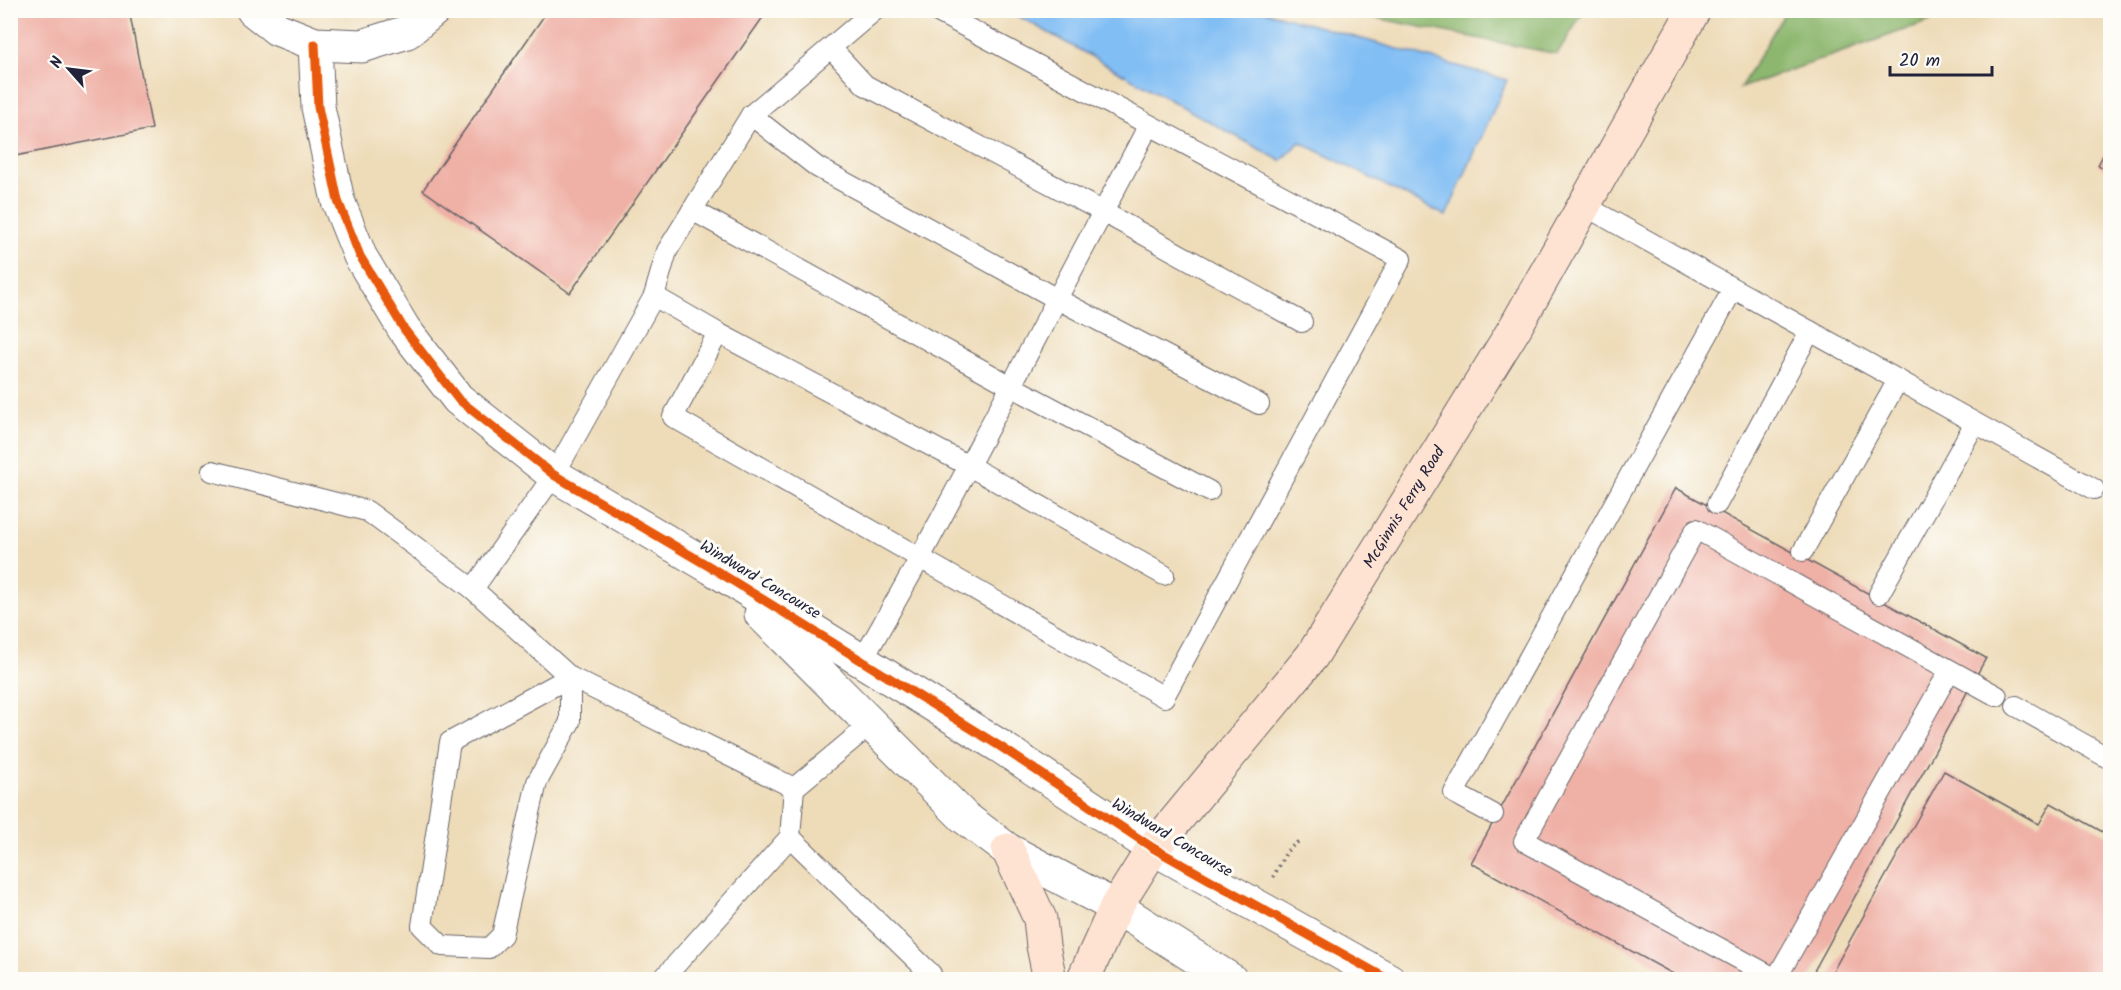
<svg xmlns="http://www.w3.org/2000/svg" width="2121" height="990" viewBox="0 0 2121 990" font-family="Kalam,sans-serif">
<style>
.forest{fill:#8db76e;stroke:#586c54;stroke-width:1.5}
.water{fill:#81bef4;stroke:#527098;stroke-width:1.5}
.building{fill:#efb0a6}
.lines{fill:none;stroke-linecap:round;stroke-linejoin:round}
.service-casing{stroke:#696367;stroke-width:22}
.minor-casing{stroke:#696367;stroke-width:35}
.tertiary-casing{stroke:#696367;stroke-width:35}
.secondary-casing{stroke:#696367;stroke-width:35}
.path{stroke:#696367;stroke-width:4;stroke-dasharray:1.5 4.5;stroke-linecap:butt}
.service{stroke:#fff;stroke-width:20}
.minor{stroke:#fff;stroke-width:33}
.tertiary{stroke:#fff;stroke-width:33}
.secondary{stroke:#fee3d2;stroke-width:33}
.cycleway-casing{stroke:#fdfcf7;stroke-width:13}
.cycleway{stroke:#e8590c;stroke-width:9}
.labels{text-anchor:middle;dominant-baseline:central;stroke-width:6;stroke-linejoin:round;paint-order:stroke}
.street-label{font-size:16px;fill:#22223b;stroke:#fdfcf7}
</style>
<rect width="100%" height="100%" fill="#fdfcf7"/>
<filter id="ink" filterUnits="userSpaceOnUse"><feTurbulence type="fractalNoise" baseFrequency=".0167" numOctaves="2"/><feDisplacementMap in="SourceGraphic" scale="12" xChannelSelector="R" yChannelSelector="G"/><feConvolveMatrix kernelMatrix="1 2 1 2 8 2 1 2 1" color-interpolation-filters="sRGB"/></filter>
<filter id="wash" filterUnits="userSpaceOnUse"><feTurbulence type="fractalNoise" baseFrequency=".008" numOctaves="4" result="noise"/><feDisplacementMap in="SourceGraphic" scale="24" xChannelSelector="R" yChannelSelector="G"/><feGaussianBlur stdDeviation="1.35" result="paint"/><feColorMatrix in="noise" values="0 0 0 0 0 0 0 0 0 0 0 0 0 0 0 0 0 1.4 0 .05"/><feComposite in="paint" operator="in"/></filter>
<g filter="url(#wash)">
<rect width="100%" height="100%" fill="#eedcb9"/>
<g class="forest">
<polygon points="1341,11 1583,10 1584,11 1557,54"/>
<polygon points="1786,11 1786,10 1958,11 1740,88"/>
</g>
<polygon class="water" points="1009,11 1264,11 1507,80 1446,216 1300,142 1281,161"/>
<g id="blocks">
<g class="building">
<polygon points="10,10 129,10 152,129 10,157"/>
<polygon points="548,10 768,10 570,293 423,190"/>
<polygon points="2110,142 2110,172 2098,165"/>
<polygon points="1676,488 1986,658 1809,980 1684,980 1471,863"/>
<polygon points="1944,771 2039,824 2051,803 2110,836 2110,980 1828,980"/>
</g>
</g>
</g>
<g filter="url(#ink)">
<use href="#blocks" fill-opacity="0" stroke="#696367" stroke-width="1.5"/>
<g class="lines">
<defs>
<g id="service">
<polyline points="831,48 865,85 1103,212 1302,322"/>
<polyline points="751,115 817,167 1057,299 1259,404"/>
<polyline points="1585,206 2094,489"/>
<polyline points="692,210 1011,386 1209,491"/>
<polyline points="654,296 718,333 673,417 920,558 1149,125"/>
<polyline points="718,333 969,466 1164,575"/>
<polyline points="212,471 367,511 473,589"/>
<polyline points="1717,504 1810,331"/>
<polyline points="1803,551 1898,380"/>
<polyline points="1879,594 1975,423"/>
<polyline points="862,661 920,558 1164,697 1401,259 934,10"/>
<path d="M1950,670L1776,979L1524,841L1696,529C1796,585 1897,641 1997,696"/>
<polygon points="570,677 570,722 537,782 502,935 489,948 442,946 422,926 450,742"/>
<polyline points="2016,706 2110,759"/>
<polyline points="871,724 794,788 570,677 473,589 554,475 654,296 667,251 751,115 875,10"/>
<polyline points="1493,814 1454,793 1733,289"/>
<polyline points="790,837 931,974 931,980"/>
<polyline points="662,980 790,837 794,788"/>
</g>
<g id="minor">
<polyline points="253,10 277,29 315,44 362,46 407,32 434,10"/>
<polyline points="315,44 318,107 338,201 360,256 404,329 458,399 554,475 712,568 1001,747 1153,848"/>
<polyline points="761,614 964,817 1008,850 1116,907"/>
</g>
<g id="tertiary">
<polyline points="1153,848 1389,980"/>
<polyline points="1116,907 1231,980"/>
</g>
<g id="secondary">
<polyline points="1008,850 1040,919 1043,946 1050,980"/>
<path id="s1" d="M1083,980L1116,907L1153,848L1312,656L1516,326L1694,10"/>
</g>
</defs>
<use href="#service" class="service-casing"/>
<use href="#minor" class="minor-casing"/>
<use href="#tertiary" class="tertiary-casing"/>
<use href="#secondary" class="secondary-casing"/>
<polyline class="path" points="1273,877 1287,851 1301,839"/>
<use href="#service" class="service"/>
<use href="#minor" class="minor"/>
<use href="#tertiary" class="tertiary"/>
<use href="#secondary" class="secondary"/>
<defs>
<polyline id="cycleway" points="315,44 318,107 338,201 360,256 404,329 458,399 554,475 712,568 1001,747 1153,848 1389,980"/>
</defs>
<use href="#cycleway" class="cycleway-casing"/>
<use href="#cycleway" class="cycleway"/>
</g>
</g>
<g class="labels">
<g class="street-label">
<text stroke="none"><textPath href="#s1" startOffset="574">McGinnis Ferry Road</textPath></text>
<text transform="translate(760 580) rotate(31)">Windward Concourse</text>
<text transform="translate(1172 838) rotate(31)">Windward Concourse</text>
</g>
</g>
<rect width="2121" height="990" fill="none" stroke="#fdfcf7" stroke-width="36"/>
<g transform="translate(69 69) rotate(298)" stroke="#fdfcf7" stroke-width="4.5" paint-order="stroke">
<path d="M0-4.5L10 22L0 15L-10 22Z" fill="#22223b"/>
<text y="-9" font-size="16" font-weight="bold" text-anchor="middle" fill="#22223b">N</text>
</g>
<path d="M1890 66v9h102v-9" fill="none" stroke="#22223b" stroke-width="3"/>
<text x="1899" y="66" font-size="18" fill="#22223b" stroke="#fdfcf7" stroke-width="4.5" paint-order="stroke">20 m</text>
</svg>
